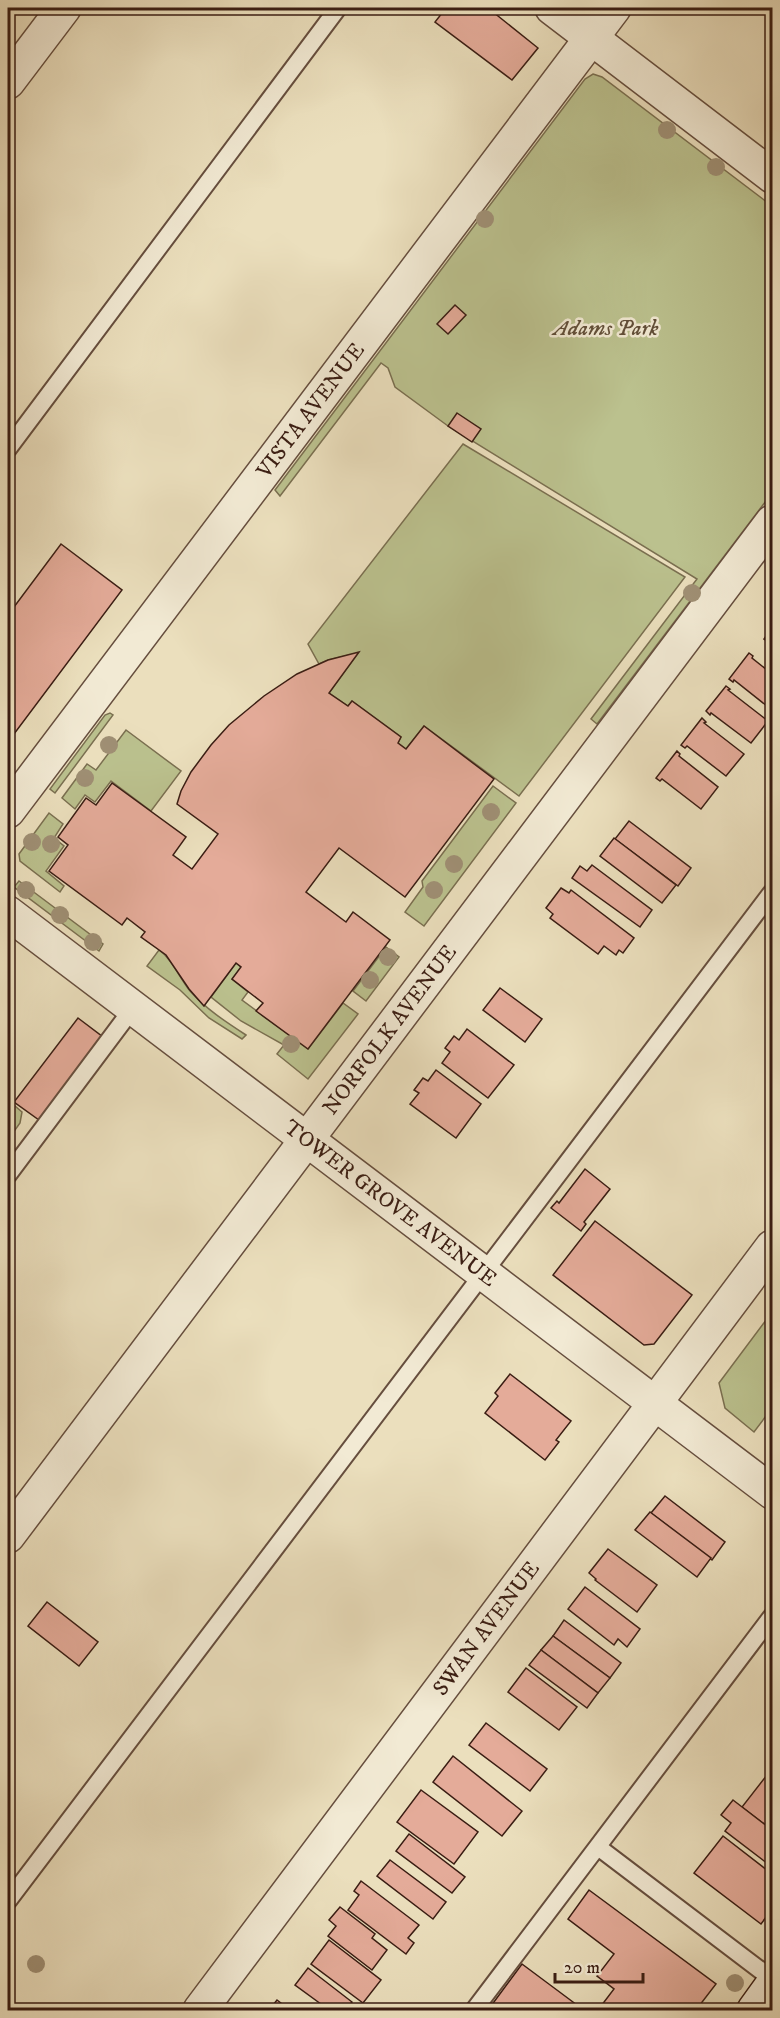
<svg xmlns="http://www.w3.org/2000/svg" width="780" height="2018" viewBox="0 0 780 2018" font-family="'IM FELL DW Pica',serif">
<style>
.green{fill:#bbc18e;stroke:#7a6f50;stroke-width:1.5}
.building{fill:#e4ab99;stroke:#3a1d13;stroke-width:1.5}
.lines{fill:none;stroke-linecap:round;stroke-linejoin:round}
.service-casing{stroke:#664e3e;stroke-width:20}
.minor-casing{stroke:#664e3e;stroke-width:36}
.tertiary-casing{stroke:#664e3e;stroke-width:36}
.secondary-casing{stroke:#3a1d13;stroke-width:36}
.service{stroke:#f2ead4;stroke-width:16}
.minor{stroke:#f2ead4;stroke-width:33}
.tertiary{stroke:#f2ead4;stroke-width:33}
.secondary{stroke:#f2ead4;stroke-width:33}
.tree{fill:#9f8f74}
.labels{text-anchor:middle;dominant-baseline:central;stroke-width:5;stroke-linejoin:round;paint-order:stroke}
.park-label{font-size:22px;font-style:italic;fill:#614e38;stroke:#f2ead4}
.street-label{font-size:22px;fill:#3a1d13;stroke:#f2ead4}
</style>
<rect width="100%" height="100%" fill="#ebdfbd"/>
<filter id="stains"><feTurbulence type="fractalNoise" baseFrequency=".00333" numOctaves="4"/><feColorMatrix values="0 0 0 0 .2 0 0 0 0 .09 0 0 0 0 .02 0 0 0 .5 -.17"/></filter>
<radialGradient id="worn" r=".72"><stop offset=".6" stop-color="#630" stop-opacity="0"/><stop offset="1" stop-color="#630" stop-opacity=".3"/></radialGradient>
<g class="green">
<polygon points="593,74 602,77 772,206 772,493 597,724 591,719 697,579 448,426 395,387 388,368 381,363 280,496 275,490 585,79"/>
<polygon points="463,444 685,577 519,796 424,726 406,749 398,743 401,737 352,701 348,706 329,693 358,653 328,660 319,664 308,644"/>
<polygon points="110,713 113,715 55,793 50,789 105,715"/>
<polygon points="126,730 181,771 151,811 111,781 95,802 85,795 75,809 62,798 87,764 96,770"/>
<polygon points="493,786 516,803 424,926 405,912 423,887 422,881"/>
<polygon points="49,813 63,824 54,838 64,846 46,871 64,886 60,892 20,861 19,854"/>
<polygon points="19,881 103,944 99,951 14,887"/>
<polygon points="386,947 399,957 366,1001 353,991"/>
<path d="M159,950C172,959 179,977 190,991C206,1009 226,1022 246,1035L242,1039L209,1018L180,990L147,966Z"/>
<polygon points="236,963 241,967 232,979 248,992 242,1000 308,1049 343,1003 358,1014 308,1079 277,1054 284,1045 241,1021 211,997"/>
<polygon points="8,1100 22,1112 20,1123 8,1140"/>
<polygon points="772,1312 772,1408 754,1432 725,1408 719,1383"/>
</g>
<g class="building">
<polygon points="446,8 488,8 538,48 512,80 435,22"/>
<polygon points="455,305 466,315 448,334 437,324"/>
<polygon points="457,413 481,429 472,442 448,426"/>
<polygon points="61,544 122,590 8,742 8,615"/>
<polygon points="772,627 772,645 764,639"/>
<polygon points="359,652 329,693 348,706 352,701 401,737 398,743 406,749 424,726 494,779 405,897 339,848 306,892 346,922 353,912 390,940 308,1049 256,1011 263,1003 232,979 241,967 236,963 204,1006 189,989 166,955 141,937 145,932 127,918 122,925 49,871 68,845 58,837 86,798 96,805 112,783 186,837 173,855 192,869 218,834 177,804 181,791 191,772 211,745 229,725 264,696 297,674 328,660"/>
<polygon points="749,653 753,656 752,658 772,674 772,710 734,680 733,682 729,679"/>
<polygon points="726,686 730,689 728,690 768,721 751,743 711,713 710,715 706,711"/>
<polygon points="702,718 706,722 704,723 744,754 726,776 687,746 685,748 681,745"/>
<polygon points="677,751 680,754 679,756 718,787 701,809 662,779 660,781 656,778"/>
<polygon points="629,821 691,868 678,886 615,839"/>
<polygon points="614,838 676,885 662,903 600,856"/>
<polygon points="592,865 652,910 640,927 572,878 580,866 587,871"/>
<polygon points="561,888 569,893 571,890 634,938 623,953 619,950 616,955 604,946 598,954 550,918 553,914 546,908"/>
<polygon points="500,988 542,1019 525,1042 483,1010"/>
<polygon points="78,1018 103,1037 39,1120 14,1102"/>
<polygon points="467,1029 514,1065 488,1098 442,1063 450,1052 445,1048 454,1036 459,1040"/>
<polygon points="436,1070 481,1104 456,1138 410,1104 419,1093 414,1090 423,1078 428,1081"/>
<polygon points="585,1169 610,1189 584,1222 586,1224 581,1231 551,1208 557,1201 559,1203"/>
<polygon points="595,1221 692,1295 654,1344 644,1345 553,1275"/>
<polygon points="510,1374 571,1421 556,1440 559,1442 545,1460 485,1413 498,1396 495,1393"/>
<polygon points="665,1496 725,1542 712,1560 651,1513"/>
<polygon points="650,1512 711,1558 697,1577 635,1530"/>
<polygon points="608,1549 657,1585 637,1612 595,1580 596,1579 589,1573"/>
<polygon points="585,1587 640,1629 627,1647 618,1639 614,1645 568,1609"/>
<polygon points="47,1602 98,1642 79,1666 28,1626"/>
<polygon points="564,1620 621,1663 610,1678 553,1636"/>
<polygon points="553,1636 610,1678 598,1693 541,1650"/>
<polygon points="541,1650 598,1693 587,1708 529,1665"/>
<polygon points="526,1668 577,1707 559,1730 508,1692"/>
<polygon points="486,1723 547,1769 530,1791 469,1745"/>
<polygon points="453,1756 522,1811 502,1836 433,1782"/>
<polygon points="767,1775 772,1779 772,1830 742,1807"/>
<polygon points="421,1790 478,1832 454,1864 397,1822"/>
<polygon points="733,1800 772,1830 772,1867 725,1831 731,1823 721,1815"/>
<polygon points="409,1834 465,1877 452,1893 396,1851"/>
<polygon points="723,1836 772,1874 772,1909 761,1924 694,1873"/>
<polygon points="390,1860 446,1902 433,1919 377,1876"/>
<polygon points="361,1881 419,1925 408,1938 414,1943 406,1954 348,1910 359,1895 354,1891"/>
<polygon points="589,1890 716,1984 696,2010 598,2010 614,1989 597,1976 614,1954 568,1919"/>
<polygon points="340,1907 375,1934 372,1938 387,1950 372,1970 328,1936 336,1926 329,1920"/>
<polygon points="329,1940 381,1980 363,2003 311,1964"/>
<polygon points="522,1964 577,2005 572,2010 488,2010"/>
<polygon points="308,1968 352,2002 345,2010 322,2010 325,2007 295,1985"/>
<polygon points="277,2000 290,2010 269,2010"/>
</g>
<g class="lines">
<defs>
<g id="service">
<polyline points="8,449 338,8"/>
<polyline points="8,1175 133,1008"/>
<polyline points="598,1847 772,1979"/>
<polyline points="8,1901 772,892"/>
<polyline points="474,2010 772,1616"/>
</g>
<g id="minor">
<polyline points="552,8 772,176"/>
<polyline points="8,82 64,8"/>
<path id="s1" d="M8,811L614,8"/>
<path id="s2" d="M8,1536L772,522"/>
<path id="s3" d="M200,2010L772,1247"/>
</g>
<g id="tertiary">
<path id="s4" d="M8,913L772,1492"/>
</g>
<polyline id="secondary" points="754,2010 772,1985"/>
</defs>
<use href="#service" class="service-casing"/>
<use href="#minor" class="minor-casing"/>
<use href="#tertiary" class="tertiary-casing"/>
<use href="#secondary" class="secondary-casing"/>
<use href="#service" class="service"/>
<use href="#minor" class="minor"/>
<use href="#tertiary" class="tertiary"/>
<use href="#secondary" class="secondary"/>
</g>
<g class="tree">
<circle cx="667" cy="130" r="9"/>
<circle cx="716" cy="167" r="9"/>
<circle cx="485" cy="219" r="9"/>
<circle cx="692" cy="593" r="9"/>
<circle cx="109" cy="745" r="9"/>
<circle cx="85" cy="778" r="9"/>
<circle cx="491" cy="812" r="9"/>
<circle cx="32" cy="842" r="9"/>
<circle cx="51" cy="844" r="9"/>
<circle cx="454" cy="864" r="9"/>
<circle cx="26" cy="890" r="9"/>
<circle cx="434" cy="890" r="9"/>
<circle cx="60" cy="915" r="9"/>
<circle cx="93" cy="942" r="9"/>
<circle cx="388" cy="957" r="9"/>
<circle cx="370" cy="980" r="9"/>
<circle cx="291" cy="1044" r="9"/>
<circle cx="36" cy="1964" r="9"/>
<circle cx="735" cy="1983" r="9"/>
</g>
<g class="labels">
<g class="park-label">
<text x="606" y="328">Adams Park</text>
</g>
<g class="street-label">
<text stroke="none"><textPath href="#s1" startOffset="502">VISTA AVENUE</textPath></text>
<text stroke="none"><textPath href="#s2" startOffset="634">NORFOLK AVENUE</textPath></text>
<text stroke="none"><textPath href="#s4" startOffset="480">TOWER GROVE AVENUE</textPath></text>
<text stroke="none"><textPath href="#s3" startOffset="477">SWAN AVENUE</textPath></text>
</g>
</g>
<rect width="780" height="2018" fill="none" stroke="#ebdfbd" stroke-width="30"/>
<rect x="9" y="9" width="762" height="2000" fill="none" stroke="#3a1d13" stroke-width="3"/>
<rect x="15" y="15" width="750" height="1988" fill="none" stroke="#3a1d13" stroke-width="1.5"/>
<path d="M555 1973v9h88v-9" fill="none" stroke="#3a1d13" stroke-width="3"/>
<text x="564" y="1973" font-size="18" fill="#3a1d13" stroke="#f2ead4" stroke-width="4.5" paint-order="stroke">20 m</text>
<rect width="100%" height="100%" filter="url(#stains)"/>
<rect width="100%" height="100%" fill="url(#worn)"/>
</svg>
